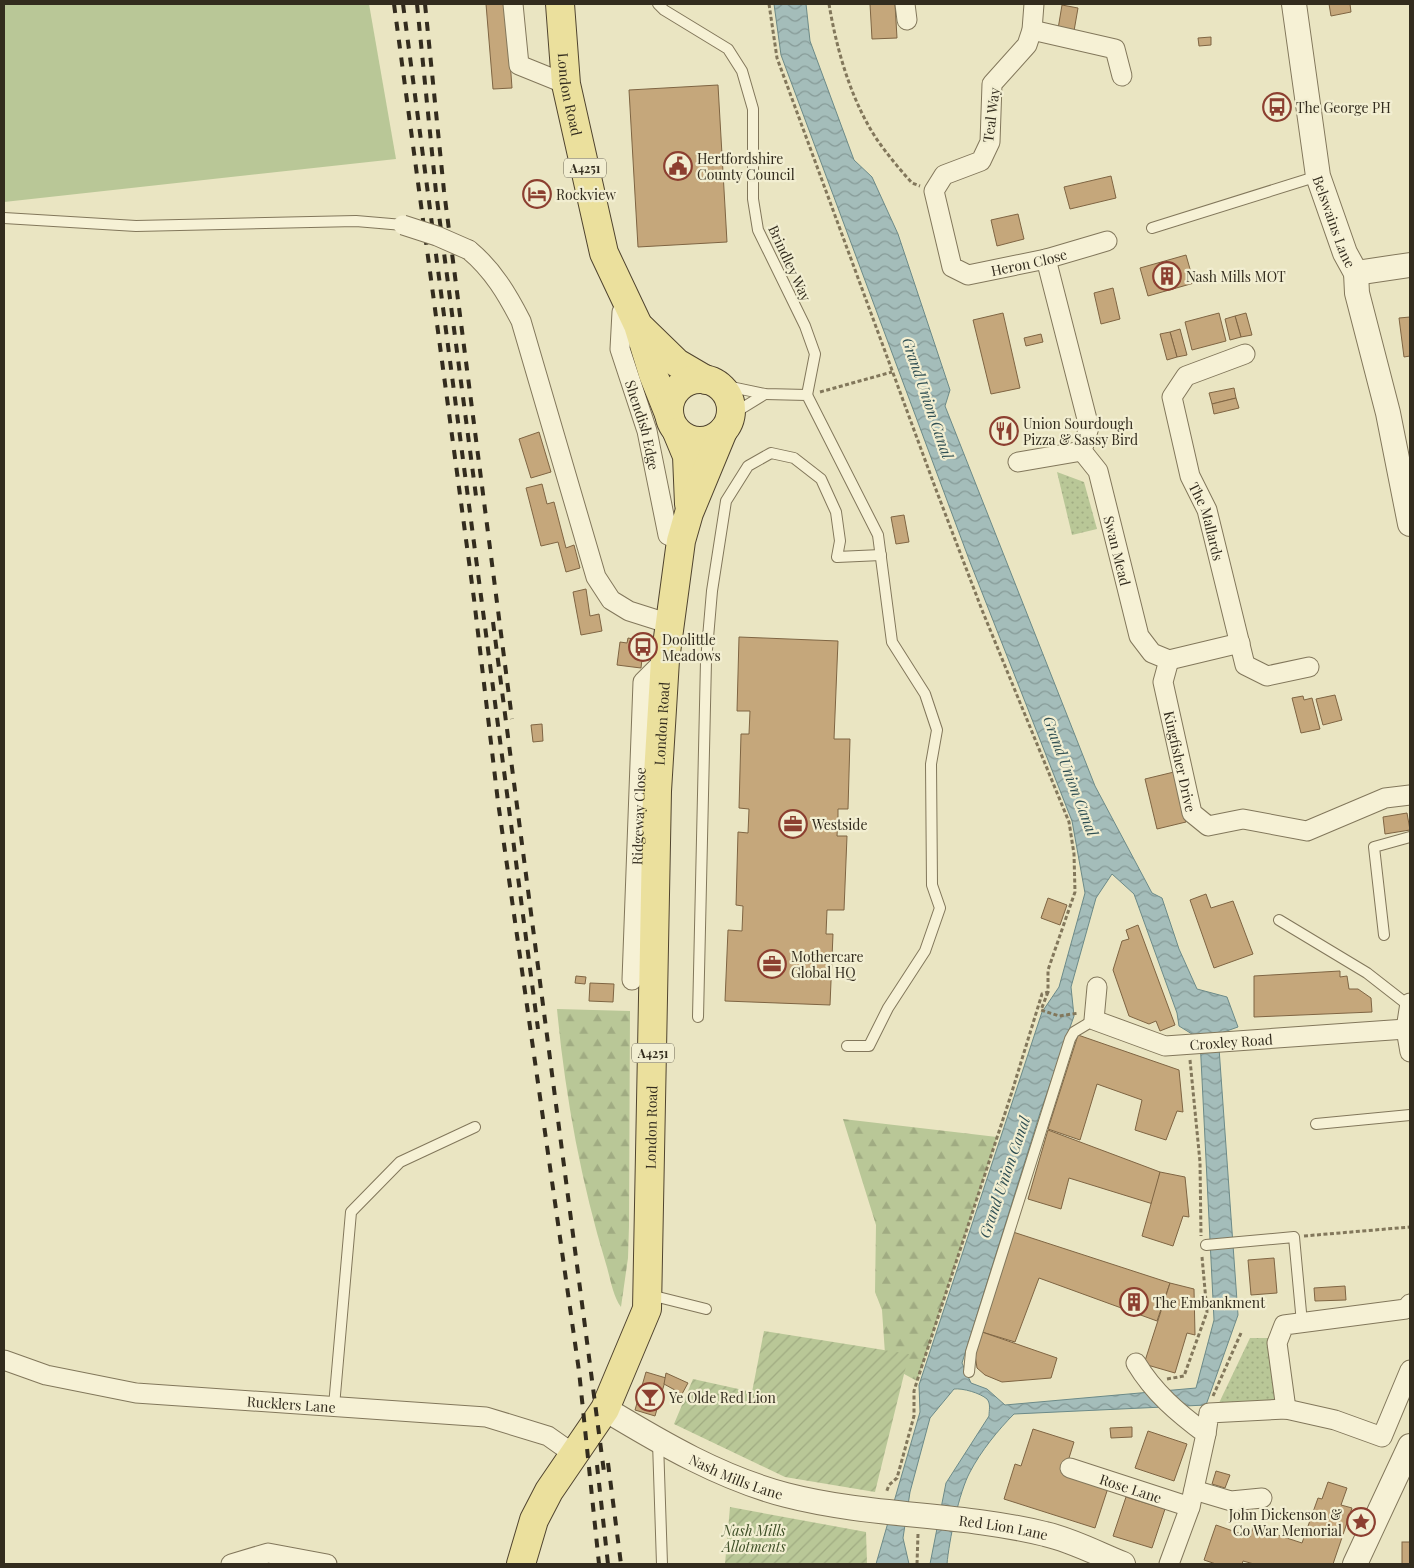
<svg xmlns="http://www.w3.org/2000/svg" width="1414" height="1568" viewBox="0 0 1414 1568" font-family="'Playfair Display',serif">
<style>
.grass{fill:#b9c797}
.forest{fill:url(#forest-firs)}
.park{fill:url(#park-dots)}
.garden{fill:url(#garden-furrows)}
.water{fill:url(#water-waves);stroke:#6c8a88;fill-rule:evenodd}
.building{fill:#c5a77b;stroke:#7f6543}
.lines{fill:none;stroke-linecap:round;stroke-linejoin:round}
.service-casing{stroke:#82775b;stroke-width:12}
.minor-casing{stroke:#82775b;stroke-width:21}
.tertiary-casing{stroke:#82775b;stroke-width:26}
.primary-casing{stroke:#50442f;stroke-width:30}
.path{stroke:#82775b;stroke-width:3;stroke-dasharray:4 2.5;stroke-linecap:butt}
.service{stroke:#f6f1d5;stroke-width:10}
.minor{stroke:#f6f1d5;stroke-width:19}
.tertiary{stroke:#f6f1d5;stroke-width:24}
.primary{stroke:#ebe09d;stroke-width:28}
.rail{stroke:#332c1e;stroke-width:4;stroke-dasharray:9 9;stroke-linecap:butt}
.minor-bridge-casing{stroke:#82775b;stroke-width:21;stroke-linecap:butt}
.minor-bridge{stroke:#f6f1d5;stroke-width:19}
.labels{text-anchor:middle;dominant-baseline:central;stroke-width:4.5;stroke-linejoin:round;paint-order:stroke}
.shield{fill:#f2eed1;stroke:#6c6654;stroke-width:1}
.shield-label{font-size:12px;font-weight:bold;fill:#332c1e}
.street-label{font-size:14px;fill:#332c1e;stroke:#f2eed1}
.poi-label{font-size:14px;fill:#332c1e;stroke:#f2eed1;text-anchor:start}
.park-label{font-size:14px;font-style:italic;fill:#3d4e26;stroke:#f2eed1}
.water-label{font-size:15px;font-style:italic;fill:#2e4e52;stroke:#f2eed1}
</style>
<defs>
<pattern id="forest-firs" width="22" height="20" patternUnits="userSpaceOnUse" patternTransform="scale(1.25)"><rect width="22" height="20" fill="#b9c797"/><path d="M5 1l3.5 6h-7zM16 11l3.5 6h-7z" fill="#a0ab82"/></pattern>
<pattern id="park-dots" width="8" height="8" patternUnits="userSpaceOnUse" patternTransform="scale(1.25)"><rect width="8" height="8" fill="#b9c797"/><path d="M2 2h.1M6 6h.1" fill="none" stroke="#a0ab82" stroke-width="1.8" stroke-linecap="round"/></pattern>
<pattern id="garden-furrows" width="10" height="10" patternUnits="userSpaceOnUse" patternTransform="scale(1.25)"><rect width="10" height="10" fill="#b9c797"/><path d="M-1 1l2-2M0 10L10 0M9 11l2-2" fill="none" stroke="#a0ab82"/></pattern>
<pattern id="water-waves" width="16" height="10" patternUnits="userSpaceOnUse" patternTransform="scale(1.25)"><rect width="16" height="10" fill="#a4bdba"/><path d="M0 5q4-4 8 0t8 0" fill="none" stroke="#869a97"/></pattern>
</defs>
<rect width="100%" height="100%" fill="#eae5c2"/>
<polygon class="grass" points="4,4 369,4 396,159 4,202"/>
<g class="forest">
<path d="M557,1009L630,1011L629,1226L628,1258L621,1307C613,1297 610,1277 606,1264C581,1182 565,1095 557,1009Z"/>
<polygon points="843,1119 997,1137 917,1381 895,1369 885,1354 882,1310 875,1292 876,1225"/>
</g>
<g class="park">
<polygon points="1057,472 1084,482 1097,529 1072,535"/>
<polygon points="1250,1338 1273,1338 1277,1396 1273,1401 1219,1403"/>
</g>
<g class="garden">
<polygon points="764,1331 909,1354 875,1492 785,1477 674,1424 693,1379 752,1392"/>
<polygon points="730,1507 866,1532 867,1564 725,1564"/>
</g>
<path class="water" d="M774,4H806L810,41L854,160L872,177L898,234L950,390L945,406L1095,786L1152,893L1162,898L1179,949L1197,989L1227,997L1238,1027L1218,1034L1238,1315L1206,1405L1014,1414C998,1430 981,1451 970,1472C959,1492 949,1541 947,1564H930L946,1483L989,1416C989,1410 991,1404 987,1399C980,1393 963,1388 954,1389L930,1418L910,1492L903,1538L909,1564H876L920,1412L919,1385L1042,1012L1059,987L1085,893L1072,821L970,562L781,55ZM1112,874L1134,894L1177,1013L1179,1026L1200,1039L1214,1320L1196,1388L1005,1405L987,1389L971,1383L962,1363L1040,1113L1074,1016L1071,987L1096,898Z"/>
<g class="building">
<polygon points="486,4 506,4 512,88 493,89"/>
<polygon points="870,4 895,4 897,38 872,39"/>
<polygon points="1329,4 1350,4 1351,12 1331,16"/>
<polygon points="1062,5 1078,8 1074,31 1058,29"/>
<polygon points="1211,37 1211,45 1199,46 1198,38"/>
<polygon points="718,85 727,242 638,247 629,90"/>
<polygon points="1111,176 1116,198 1070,209 1064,187"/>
<polygon points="1018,214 1024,239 997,246 991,220"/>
<polygon points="1186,255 1194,283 1148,296 1140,268"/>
<polygon points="1113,288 1120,319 1101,324 1094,293"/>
<polygon points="1003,313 1020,388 991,394 973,320"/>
<polygon points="1219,313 1226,341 1192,350 1185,322"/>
<polygon points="1246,313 1252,335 1241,337 1235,316"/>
<polygon points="1235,316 1241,337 1230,340 1225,319"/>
<polygon points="1410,317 1410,356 1404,357 1399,318"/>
<polygon points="1180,329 1187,355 1177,357 1170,332"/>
<polygon points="1170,332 1177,357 1167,360 1160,334"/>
<polygon points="1041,334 1043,342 1026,346 1024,338"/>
<polygon points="1234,388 1236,398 1212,404 1209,393"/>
<polygon points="1236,398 1239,408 1214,414 1212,404"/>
<polygon points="539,432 551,472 531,478 519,439"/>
<polygon points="542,484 547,504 554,502 566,548 574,545 580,568 566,572 558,542 541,546 526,488"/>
<polygon points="904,515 909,542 896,544 891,517"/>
<polygon points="586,589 590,616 599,614 602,631 581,635 573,592"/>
<polygon points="739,637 838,641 834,739 850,739 848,809 838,809 838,816 837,836 847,836 844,910 827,910 826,934 833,934 830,1005 725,1001 728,930 742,931 743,906 736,905 738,832 748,833 749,809 739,808 741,734 749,734 750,711 737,711"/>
<polygon points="628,638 644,641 641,668 617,665 620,642 627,643"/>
<polygon points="1335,695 1342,720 1323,725 1316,699"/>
<polygon points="1303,696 1304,700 1312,698 1320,729 1301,733 1292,698"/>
<polygon points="542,724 543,741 533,742 531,725"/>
<polygon points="1174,772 1186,822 1157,829 1145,779"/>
<polygon points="1407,813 1410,830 1385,834 1383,817"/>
<polygon points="1206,894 1211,908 1233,901 1253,954 1214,968 1190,900"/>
<polygon points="1048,898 1067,905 1060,925 1041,918"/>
<polygon points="1138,925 1175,1025 1160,1031 1156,1021 1149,1024 1129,1016 1113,970 1122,941 1129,939 1126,930"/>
<polygon points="1340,971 1340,977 1347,976 1349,989 1358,989 1371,998 1372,1012 1254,1017 1254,976"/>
<polygon points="576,976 586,977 585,984 575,983"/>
<polygon points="590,983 614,984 613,1002 589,1001"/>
<polygon points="1078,1035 1179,1070 1183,1112 1177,1111 1166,1140 1135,1130 1142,1100 1097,1084 1080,1140 1048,1129"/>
<polygon points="1048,1130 1160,1172 1153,1204 1069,1178 1061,1209 1028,1199"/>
<polygon points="1160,1172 1185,1177 1189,1217 1183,1216 1173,1246 1142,1236"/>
<polygon points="1013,1232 1170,1283 1157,1321 1039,1278 1015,1342 982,1332"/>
<polygon points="1274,1258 1277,1293 1251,1295 1248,1260"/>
<polygon points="1170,1283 1194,1289 1195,1335 1187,1333 1175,1373 1144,1364"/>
<polygon points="1345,1286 1346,1300 1315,1301 1314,1288"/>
<polygon points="982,1332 1057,1358 1051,1378 1002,1382 985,1375 977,1368 975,1355"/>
<polygon points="646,1372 666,1378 655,1416 635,1410"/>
<polygon points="666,1373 688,1383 682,1394 664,1384"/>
<polygon points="1132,1427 1132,1437 1111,1438 1110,1428"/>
<polygon points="1033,1429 1074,1442 1064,1474 1108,1488 1095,1528 1004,1499 1015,1464 1021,1466"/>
<polygon points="1148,1431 1187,1444 1174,1481 1135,1468"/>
<polygon points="1216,1471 1230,1475 1225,1488 1212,1484"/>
<polygon points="1328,1482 1347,1488 1341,1505 1352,1508 1333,1564 1254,1564 1243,1561 1242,1564 1216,1564 1204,1560 1216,1525 1250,1537 1253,1527 1302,1543 1318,1498 1322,1499"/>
<polygon points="1126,1497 1165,1509 1152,1548 1113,1536"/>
<rect x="1402" y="1542" width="8" height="22"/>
</g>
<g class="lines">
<defs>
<g id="service">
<polyline points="658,4 664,10 728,49 742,71 753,109 753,199 758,230 805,326 815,354 807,395"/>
<polyline points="4,218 136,226 356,221 403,225"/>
<polyline points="1152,228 1318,176"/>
<polyline points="717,384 765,394 807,395 878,535 892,642 925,694 937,730 931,764 932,885 940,908 925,951 888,1008 869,1046 847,1046"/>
<polyline points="731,415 765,394"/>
<polyline points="1279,920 1367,973 1408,1005"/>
<polyline points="1384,935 1374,847 1410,837"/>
<polyline points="698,1017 706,661 712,591 726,501 748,466 771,453 794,458 821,479 836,512 840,541 837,557 881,555"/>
<polyline points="1316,1124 1410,1115"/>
<polyline points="1206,1245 1294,1237 1302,1323"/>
<polyline points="650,1295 706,1309"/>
<polyline points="969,1372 971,1352 1070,1039 1074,1032 1094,1020"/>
<polyline points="334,1406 351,1212 400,1162 475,1127"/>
<polyline points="658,1442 662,1564"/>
</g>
<g id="minor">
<polyline points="513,4 519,65 566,84"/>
<polyline points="905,4 907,20"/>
<path id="s1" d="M1034,4L1032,30L1027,45L992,84L990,142L981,161L944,175L934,191L952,267L968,275L1046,259L1107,241"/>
<polyline points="1032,30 1115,49 1122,76"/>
<path d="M469,250C493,270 507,294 521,321L596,577L611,600L629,611L670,624"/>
<path id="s2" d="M1046,259L1089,427L1082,451L1098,471L1139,636L1152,653L1169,660L1240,643"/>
<path id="s3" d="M628,301L622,312L620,349L647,431L668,535L681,541"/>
<path id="s4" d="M1245,354L1186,376L1172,397L1190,476L1207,510L1245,665L1267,676L1309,667"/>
<polyline points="1018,462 1082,451"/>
<path id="s5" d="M1169,660L1163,682L1192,813L1208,826L1243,819L1307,831L1385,798L1410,795"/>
<path id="s6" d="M632,980L643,682L665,660"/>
<path id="s7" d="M1097,987L1094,1020L1165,1046L1406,1029"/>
<polyline points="1410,1003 1406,1029 1410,1052"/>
<path id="s8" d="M4,1360L46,1375L136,1393L486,1417L548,1436L575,1455"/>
<path d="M1136,1363C1154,1393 1178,1413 1206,1434L1190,1507L1169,1564"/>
<polyline points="1286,1409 1277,1343 1284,1325 1406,1309 1410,1304"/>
<polyline points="1206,1434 1209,1413 1286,1409 1335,1420 1382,1437 1410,1370"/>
<path id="s9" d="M1070,1468L1190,1507"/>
<polyline points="1194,1490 1231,1501 1262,1498"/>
<polyline points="231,1564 268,1553 327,1564"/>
</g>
<g id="tertiary">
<path id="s10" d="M1294,4L1318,176L1345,253L1356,273L1357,293L1388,413L1410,524"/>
<polyline points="1356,273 1410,265"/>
<path id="s11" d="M605,1409C663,1444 721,1478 786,1495C871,1517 960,1513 1045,1534C1072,1540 1098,1554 1123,1564"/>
<polyline points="1355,1564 1410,1446"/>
</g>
<g id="primary">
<path id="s12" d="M560,4L566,84L604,253L638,325L653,374L669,414"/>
<polyline points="641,328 677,363 706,380"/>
<circle cx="700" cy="410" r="31"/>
<polyline points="677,432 687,456 689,504"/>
<path id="s13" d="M521,1564L534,1520L549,1491L605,1409L647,1309L657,791L665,660L681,541L689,513L723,431"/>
</g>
</defs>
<use href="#service" class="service-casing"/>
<use href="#minor" class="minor-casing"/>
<use href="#tertiary" class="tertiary-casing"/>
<use href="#primary" class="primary-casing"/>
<g class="path">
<polyline points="769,4 777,58 935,487 982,610 1069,822 1074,854 1075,892 1048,970 1048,992 1042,994 1010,1098 917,1381 914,1391 914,1416 897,1478 889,1485 886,1493"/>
<path d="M829,4C837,52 853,108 883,148C892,160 902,172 912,183L920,186"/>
<polyline points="820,392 892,372"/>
<polyline points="1048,992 1041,1010 1059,1016 1079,1013"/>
<polyline points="1190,1060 1200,1162 1201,1236"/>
<polyline points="1304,1236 1410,1227"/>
<polyline points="1167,1379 1184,1376 1207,1312 1202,1257"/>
<polyline points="1213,1396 1241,1333"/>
<polyline points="917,1564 918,1534"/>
</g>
<use href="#service" class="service"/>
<use href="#minor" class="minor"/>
<use href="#tertiary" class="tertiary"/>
<use href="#primary" class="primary"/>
<g class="rail">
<polyline points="394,4 474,599 498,802 579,1371 599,1564"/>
<polyline points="403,4 538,1029"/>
<polyline points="417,4 436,192 476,496"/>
<polyline points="425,4 444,191 512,719"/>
<polyline points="493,622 604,1472"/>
<polyline points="608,1463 621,1564"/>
<polyline points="597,1465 608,1564"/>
</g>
<defs>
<polyline id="minor-bridge" points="403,225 437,236 469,250"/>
</defs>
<use href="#minor-bridge" class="minor-bridge-casing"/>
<use href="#minor-bridge" class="minor-bridge"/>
</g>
<defs>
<symbol id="bus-ring" viewBox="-11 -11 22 22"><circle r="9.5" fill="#f2eed1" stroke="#8c3f30" stroke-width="1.5"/><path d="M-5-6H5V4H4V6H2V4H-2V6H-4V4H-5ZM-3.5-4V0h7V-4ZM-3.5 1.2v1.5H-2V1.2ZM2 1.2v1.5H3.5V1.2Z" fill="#8c3f30"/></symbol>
<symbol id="civic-ring" viewBox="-11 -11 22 22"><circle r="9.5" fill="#f2eed1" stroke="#8c3f30" stroke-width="1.5"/><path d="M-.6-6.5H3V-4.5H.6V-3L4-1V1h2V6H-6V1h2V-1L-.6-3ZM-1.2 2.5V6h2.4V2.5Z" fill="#8c3f30"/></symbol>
<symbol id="hotel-ring" viewBox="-11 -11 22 22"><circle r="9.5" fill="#f2eed1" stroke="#8c3f30" stroke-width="1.5"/><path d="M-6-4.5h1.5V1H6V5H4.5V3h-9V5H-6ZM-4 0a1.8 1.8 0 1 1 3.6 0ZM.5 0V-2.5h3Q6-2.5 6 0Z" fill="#8c3f30"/></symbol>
<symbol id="building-ring" viewBox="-11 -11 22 22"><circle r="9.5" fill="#f2eed1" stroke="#8c3f30" stroke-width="1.5"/><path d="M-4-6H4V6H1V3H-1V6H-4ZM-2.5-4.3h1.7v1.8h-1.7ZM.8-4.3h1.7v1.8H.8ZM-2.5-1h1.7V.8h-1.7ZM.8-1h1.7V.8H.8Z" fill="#8c3f30"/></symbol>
<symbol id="restaurant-ring" viewBox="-11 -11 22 22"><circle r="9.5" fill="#f2eed1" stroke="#8c3f30" stroke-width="1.5"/><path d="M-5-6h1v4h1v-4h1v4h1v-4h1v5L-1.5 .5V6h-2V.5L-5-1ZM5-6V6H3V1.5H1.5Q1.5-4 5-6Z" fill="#8c3f30"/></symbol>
<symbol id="office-ring" viewBox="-11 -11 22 22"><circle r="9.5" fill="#f2eed1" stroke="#8c3f30" stroke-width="1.5"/><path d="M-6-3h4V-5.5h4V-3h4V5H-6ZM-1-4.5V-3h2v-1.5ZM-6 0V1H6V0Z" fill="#8c3f30"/></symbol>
<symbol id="bar-ring" viewBox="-11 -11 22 22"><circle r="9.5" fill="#f2eed1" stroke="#8c3f30" stroke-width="1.5"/><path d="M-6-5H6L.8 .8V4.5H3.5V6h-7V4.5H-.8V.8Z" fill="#8c3f30"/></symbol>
<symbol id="sight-ring" viewBox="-11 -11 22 22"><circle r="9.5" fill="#f2eed1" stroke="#8c3f30" stroke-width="1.5"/><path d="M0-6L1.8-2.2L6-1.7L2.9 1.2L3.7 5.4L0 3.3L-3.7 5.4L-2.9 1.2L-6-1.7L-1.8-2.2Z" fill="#8c3f30"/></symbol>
</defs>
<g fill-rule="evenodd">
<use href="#bus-ring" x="1261" y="91" width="32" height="32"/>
<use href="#civic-ring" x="662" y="150" width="32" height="32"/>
<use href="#hotel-ring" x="521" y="178" width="32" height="32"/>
<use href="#building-ring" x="1151" y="260" width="32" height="32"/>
<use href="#restaurant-ring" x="988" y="415" width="32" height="32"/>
<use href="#bus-ring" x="627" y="631" width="32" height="32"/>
<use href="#office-ring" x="777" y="808" width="32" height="32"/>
<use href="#office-ring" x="756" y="948" width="32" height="32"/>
<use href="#building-ring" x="1118" y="1286" width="32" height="32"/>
<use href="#bar-ring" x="634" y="1381" width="32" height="32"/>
<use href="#sight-ring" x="1345" y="1506" width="32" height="32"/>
</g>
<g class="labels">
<g class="shield">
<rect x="564" y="158.5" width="42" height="19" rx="4"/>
<rect x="632" y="1043.5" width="42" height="19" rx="4"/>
</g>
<g class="shield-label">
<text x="585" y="168">A4251</text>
<text x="653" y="1053">A4251</text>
</g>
<g class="street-label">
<text stroke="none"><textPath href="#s12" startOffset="91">London Road</textPath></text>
<text transform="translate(991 115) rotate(-83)">Teal Way</text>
<text stroke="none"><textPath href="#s10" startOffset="222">Belswains Lane</textPath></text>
<text stroke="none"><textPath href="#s1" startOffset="390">Heron Close</textPath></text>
<text transform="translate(790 263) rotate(65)">Brindley Way</text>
<text stroke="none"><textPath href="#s3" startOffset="129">Shendish Edge</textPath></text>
<text stroke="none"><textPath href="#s4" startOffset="218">The Mallards</textPath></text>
<text stroke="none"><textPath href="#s2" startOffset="306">Swan Mead</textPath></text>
<text stroke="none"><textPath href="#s13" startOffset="872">London Road</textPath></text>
<text stroke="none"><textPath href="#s5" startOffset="104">Kingfisher Drive</textPath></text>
<text stroke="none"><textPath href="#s6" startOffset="164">Ridgeway Close</textPath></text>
<text stroke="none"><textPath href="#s7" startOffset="175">Croxley Road</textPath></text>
<text stroke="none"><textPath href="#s13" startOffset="468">London Road</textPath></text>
<text stroke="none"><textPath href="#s8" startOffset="292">Rucklers Lane</textPath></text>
<text stroke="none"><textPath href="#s11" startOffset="148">Nash Mills Lane</textPath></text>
<text stroke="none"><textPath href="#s9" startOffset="64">Rose Lane</textPath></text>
<text stroke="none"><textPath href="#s11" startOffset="421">Red Lion Lane</textPath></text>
</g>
<g class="poi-label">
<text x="1296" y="107">The George PH</text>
<text x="697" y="158">Hertfordshire<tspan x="697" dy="16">County Council</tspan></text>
<text x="556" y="194">Rockview</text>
<text x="1186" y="276">Nash Mills MOT</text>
<text x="1023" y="423">Union Sourdough<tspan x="1023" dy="16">Pizza &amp; Sassy Bird</tspan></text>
<text x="662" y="639">Doolittle<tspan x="662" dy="16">Meadows</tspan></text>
<text x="812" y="824">Westside</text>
<text x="791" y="956">Mothercare<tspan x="791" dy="16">Global HQ</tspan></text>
<text x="1153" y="1302">The Embankment</text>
<text x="669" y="1397">Ye Olde Red Lion</text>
<text x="1342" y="1514" text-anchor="end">John Dickenson &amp;<tspan x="1342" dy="16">Co War Memorial</tspan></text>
</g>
<g class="park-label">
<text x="754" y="1530">Nash Mills<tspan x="754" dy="16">Allotments</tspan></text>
</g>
<g class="water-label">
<text transform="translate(928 398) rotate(71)">Grand Union Canal</text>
<text transform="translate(1071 776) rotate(69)">Grand Union Canal</text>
<text transform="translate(1004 1177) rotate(-71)">Grand Union Canal</text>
</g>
</g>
<rect width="1414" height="1568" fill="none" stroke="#332c1e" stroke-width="10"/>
</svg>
